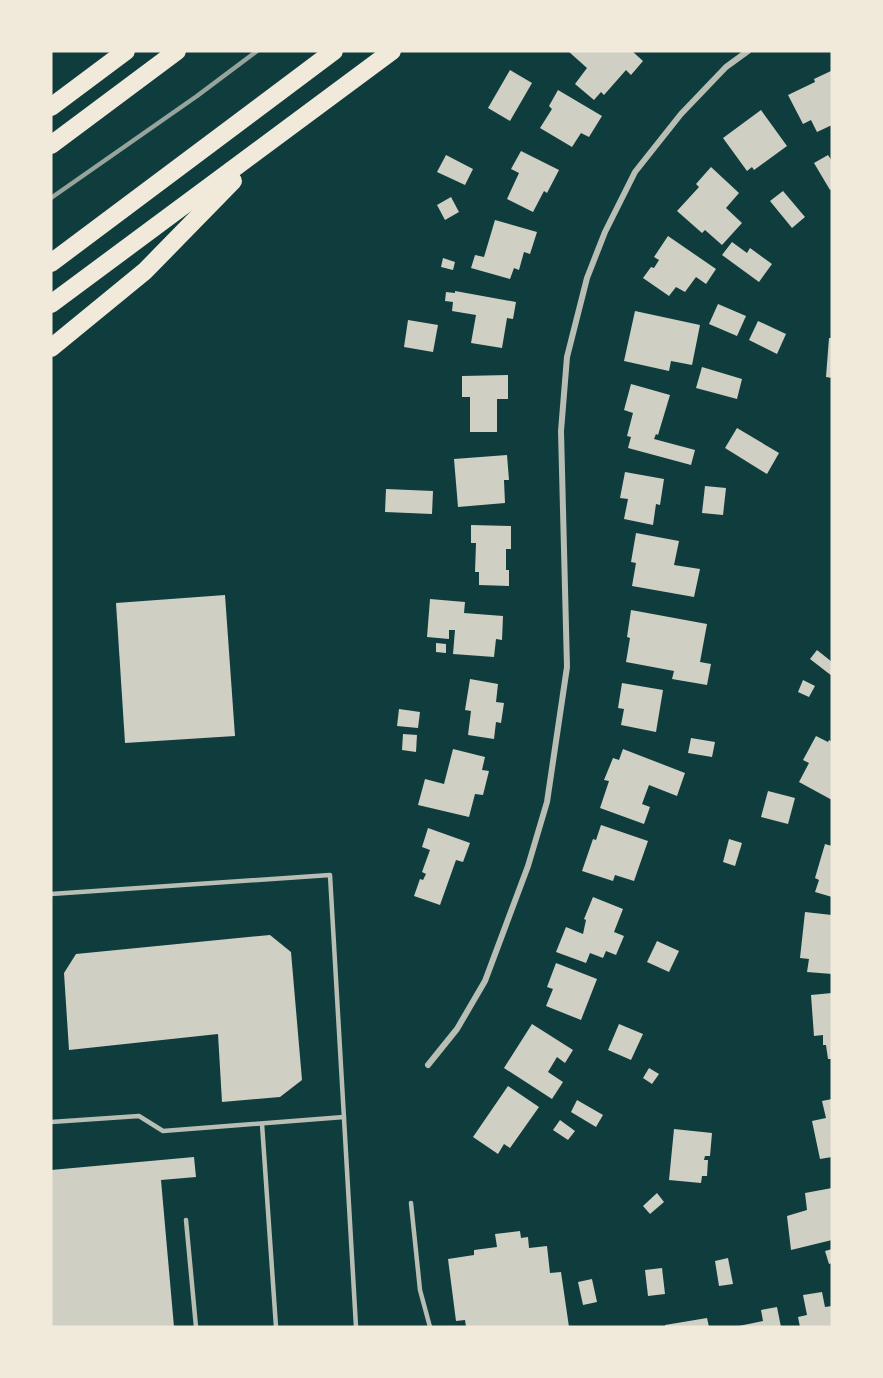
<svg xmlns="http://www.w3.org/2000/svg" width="883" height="1378" viewBox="0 0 883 1378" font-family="'Exo 2',sans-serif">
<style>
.building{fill:#cfcfc3}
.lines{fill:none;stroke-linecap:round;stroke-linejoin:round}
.service{stroke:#b8beb3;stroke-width:4.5}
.minor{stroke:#b8beb3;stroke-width:6}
.motorway{stroke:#f1e9da;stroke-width:18}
.rail{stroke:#97a49c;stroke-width:4.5}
</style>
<rect width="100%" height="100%" fill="#0f3d3e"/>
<g class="building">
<polygon points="568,51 632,51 643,61 631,75 626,70 604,95 601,92 594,100 575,84 587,68"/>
<polygon points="510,70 532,83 510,121 488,108"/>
<polygon points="831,71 832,125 817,132 811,120 803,124 788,95 815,82 814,79"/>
<polygon points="558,90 602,116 589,137 581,133 572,147 540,128 552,109 549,106"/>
<polygon points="761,110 787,146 754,170 752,167 747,171 723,138"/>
<polygon points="521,151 559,170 547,193 544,191 533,212 507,199 519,173 511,169"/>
<polygon points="446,155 473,169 465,185 437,172"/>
<polygon points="828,155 832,161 832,189 830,190 814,163"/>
<polygon points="711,167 739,193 726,208 742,223 722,245 705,230 702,233 677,211 699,187 696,184"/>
<polygon points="783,191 805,217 792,228 770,201"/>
<polygon points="451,197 459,212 445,220 437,205"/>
<polygon points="495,220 537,232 530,254 524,252 519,270 514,268 510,279 471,268 475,255 484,257"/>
<polygon points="668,236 716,269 706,284 696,277 685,292 676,287 669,296 643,278 651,267 654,268 659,260 654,257"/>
<polygon points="732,242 747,253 750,248 772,264 759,282 722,255"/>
<polygon points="443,258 455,262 453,270 441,267"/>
<polygon points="455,291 516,302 513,319 507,318 502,348 471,343 476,315 452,311 453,302 445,301 446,292 455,293"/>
<polygon points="718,304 746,316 737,336 709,324"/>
<polygon points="635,311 700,325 692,365 671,361 669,371 624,361"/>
<polygon points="408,320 438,325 433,352 404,347"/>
<polygon points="758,321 786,334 777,354 749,340"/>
<polygon points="829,338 832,338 832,378 826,377"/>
<polygon points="702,367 742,379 737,399 696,388"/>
<polygon points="508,375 508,399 497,399 497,432 470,432 470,397 462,397 462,376"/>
<polygon points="631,384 670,395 658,435 656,434 654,439 695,450 691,465 628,448 631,437 627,436 633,413 624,410"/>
<polygon points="737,428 779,453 767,474 725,448"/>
<polygon points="507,455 509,480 504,480 505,503 458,507 454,459"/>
<polygon points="625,472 664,479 660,505 656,504 653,525 624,519 628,499 620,498"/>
<polygon points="705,486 726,488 723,515 702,513"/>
<polygon points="386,489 433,491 432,514 385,512"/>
<polygon points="471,525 511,526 511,549 506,549 506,570 509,570 509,586 479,585 479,572 475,572 476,543 471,543"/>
<polygon points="636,533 679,541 674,565 700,569 694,597 632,586 636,563 631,562"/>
<polygon points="225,595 235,736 125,743 116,603"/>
<polygon points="430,599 465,602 464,613 503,616 502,640 496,639 494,657 453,654 455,630 449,630 449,639 427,637"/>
<polygon points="631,610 707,624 700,662 711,664 707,685 672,679 674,671 626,662 630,638 627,637"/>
<polygon points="436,643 446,644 446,653 436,652"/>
<polygon points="817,650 832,662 832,676 810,659"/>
<polygon points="470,679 498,684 496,702 504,703 501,723 496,722 494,739 468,735 471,711 465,710"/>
<polygon points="803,680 815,686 809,697 798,692"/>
<polygon points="622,683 663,690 656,732 621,725 624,709 618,708"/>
<polygon points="399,709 420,712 418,728 397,726"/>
<polygon points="403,734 417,735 416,752 402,750"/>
<polygon points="816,736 828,742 829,740 832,742 832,800 799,782 809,763 803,760"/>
<polygon points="691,738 715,742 712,757 688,753"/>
<polygon points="453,749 485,757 482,770 489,771 483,795 475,794 469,817 418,805 425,779 444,784"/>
<polygon points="623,749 685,773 677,796 649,785 642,804 650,807 644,824 600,808 609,781 604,780 613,758 619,760"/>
<polygon points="768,791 795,798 788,824 761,817"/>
<polygon points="601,825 648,841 634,881 615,875 613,881 582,871 593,839 596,840"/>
<polygon points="428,828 470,843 463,862 456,860 440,905 414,896 420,879 423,880 426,874 422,872 430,850 422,847"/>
<polygon points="729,839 742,843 735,866 723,862"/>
<polygon points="825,844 832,846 832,897 815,892 819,880 815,878"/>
<polygon points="593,897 623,909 614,932 624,936 616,955 606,951 603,958 590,953 586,963 556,952 566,927 583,934 586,920 584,919"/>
<polygon points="805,912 832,915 832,974 807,972 809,959 800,958"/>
<polygon points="270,935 291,952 302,1080 280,1097 222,1102 218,1034 69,1050 64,973 76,954"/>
<polygon points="657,941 679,951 669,972 647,962"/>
<polygon points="556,963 597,979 581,1020 546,1006 553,989 547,987"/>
<polygon points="832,993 832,1059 828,1059 826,1045 823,1045 823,1035 814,1036 811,995"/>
<polygon points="532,1024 573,1050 565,1063 557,1057 548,1072 563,1082 552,1099 504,1068"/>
<polygon points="619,1024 643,1034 631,1060 608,1050"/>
<polygon points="649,1068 659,1074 652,1084 643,1078"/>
<polygon points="508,1086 539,1107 510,1148 504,1144 498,1154 473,1137"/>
<polygon points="832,1099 832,1157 820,1159 812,1121 826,1118 822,1101"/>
<polygon points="577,1100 603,1115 596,1127 571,1112"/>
<polygon points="560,1120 575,1131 568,1140 553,1130"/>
<polygon points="674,1129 712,1133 710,1156 705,1156 704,1160 708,1160 707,1176 702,1176 701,1183 669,1180"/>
<polygon points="194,1157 196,1177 161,1180 174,1327 51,1327 51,1170"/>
<polygon points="832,1188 832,1240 791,1250 787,1216 807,1210 805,1193"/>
<polygon points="657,1193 664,1202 650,1214 643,1206"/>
<polygon points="520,1231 521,1238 528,1237 529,1248 547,1246 550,1273 561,1272 569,1327 466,1327 465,1320 456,1321 448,1259 474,1255 474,1250 497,1247 495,1234"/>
<polygon points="832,1249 832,1263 829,1264 825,1251"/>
<polygon points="728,1258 733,1284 719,1286 715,1261"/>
<polygon points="662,1268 665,1294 648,1296 645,1270"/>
<polygon points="592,1279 597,1302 583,1305 578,1282"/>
<polygon points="822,1292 825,1307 832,1306 832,1327 800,1327 798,1317 807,1315 803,1295"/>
<polygon points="777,1307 781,1327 734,1327 763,1321 761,1310"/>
<polygon points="707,1318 709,1327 665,1327 665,1325"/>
</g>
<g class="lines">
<g class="service">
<polyline points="51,894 330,875 356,1327"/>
<polyline points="51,1122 139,1116 163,1131 344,1117"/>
<polyline points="262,1124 276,1327"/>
<polyline points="411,1203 420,1290 430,1327"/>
<polyline points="186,1220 196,1327"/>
</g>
<polyline class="minor" points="428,1065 457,1029 485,981 528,866 547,802 567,667 561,431 567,357 587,278 605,232 635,172 681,114 726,67 748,51"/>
<g class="motorway">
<polyline points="51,107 126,51"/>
<polyline points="51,145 177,51"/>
<polyline points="51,263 334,51"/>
<polyline points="51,304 392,51"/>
<polyline points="51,348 145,271 233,181"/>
</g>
<polyline class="rail" points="51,198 197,96 257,51"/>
</g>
<rect width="883" height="1378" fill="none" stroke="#f1e9da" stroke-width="105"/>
</svg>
